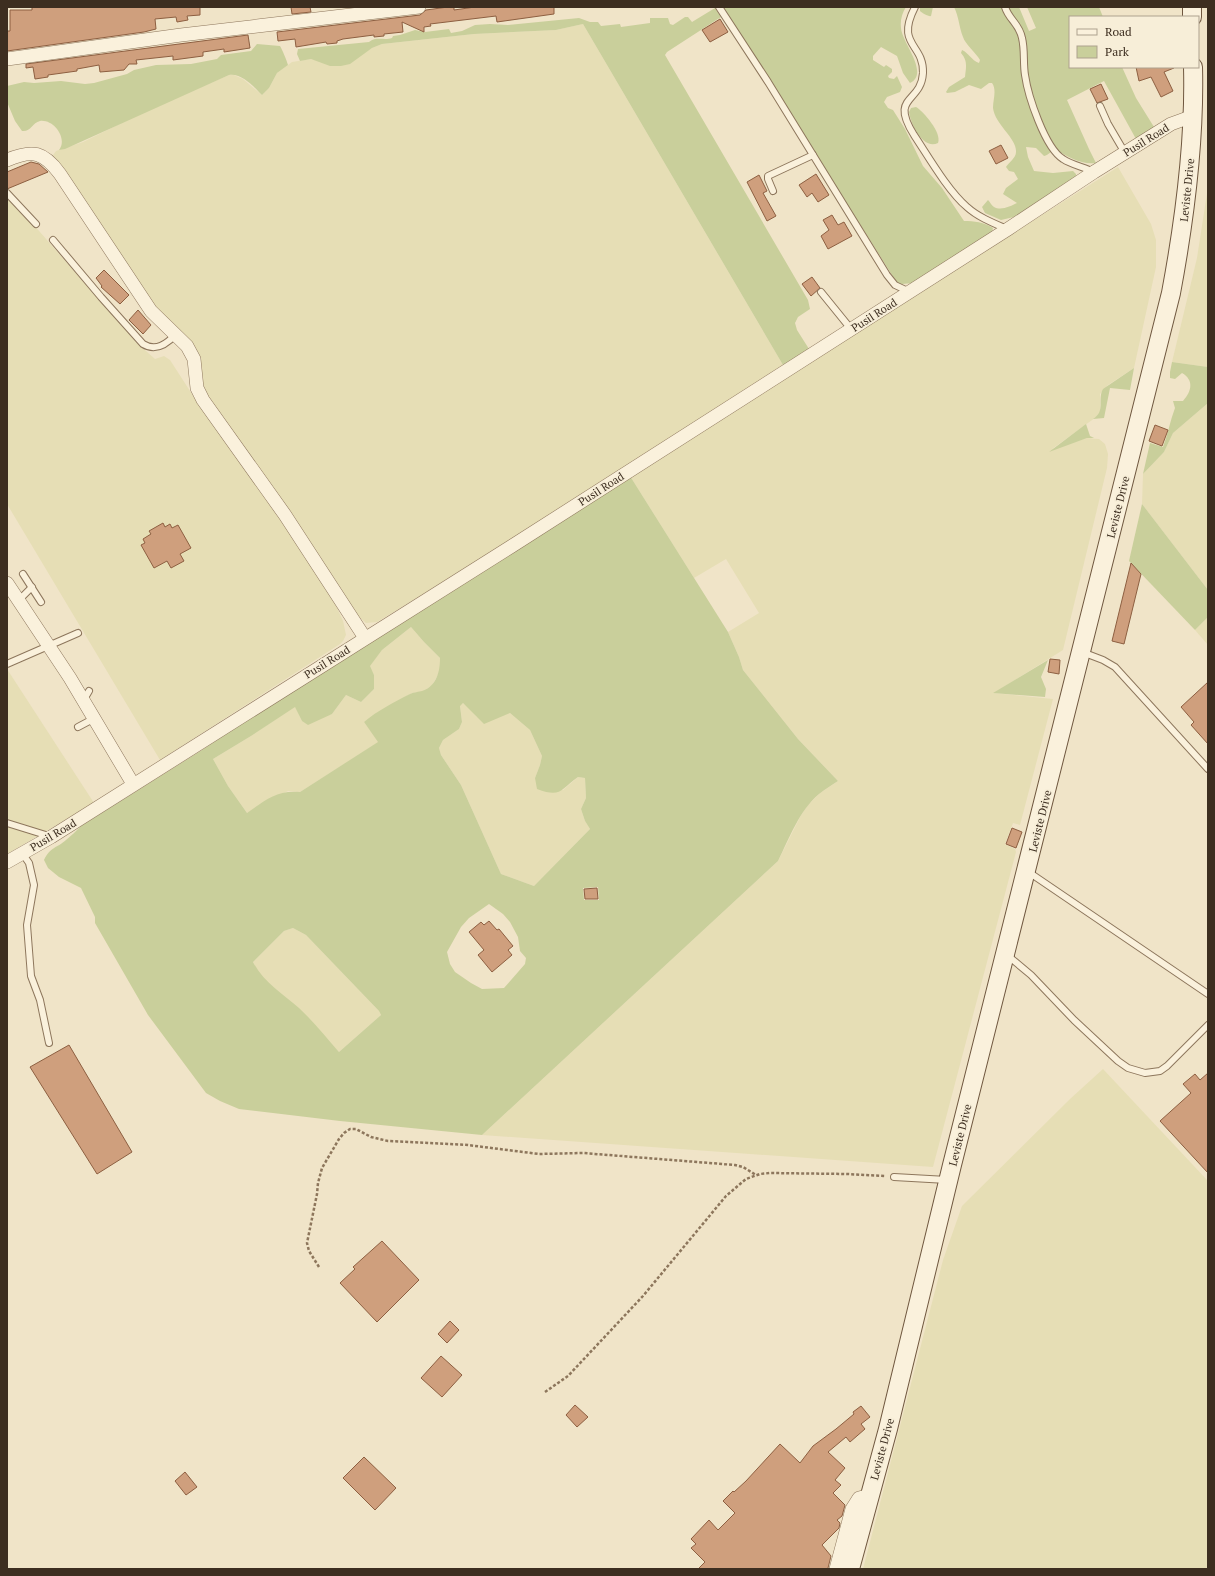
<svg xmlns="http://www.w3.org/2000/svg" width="1215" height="1576" viewBox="0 0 1215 1576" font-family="'PT Serif',serif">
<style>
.farmland{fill:#e6deb5}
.green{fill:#c9cf9b;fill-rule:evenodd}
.building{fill:#cf9f7d;stroke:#8d5f41}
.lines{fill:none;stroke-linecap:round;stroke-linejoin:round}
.service-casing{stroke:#8d765c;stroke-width:8}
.minor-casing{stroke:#8d765c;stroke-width:14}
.secondary-casing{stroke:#6f573f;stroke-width:20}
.path{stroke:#8d765c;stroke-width:2.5;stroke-dasharray:3 2;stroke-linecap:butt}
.service{stroke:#faf1dc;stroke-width:6}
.minor{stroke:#faf1dc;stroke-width:13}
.secondary{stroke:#faf1dc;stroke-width:18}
.labels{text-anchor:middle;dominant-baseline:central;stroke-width:3.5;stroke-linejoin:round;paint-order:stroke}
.street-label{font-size:11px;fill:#3d2e20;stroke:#f7eed8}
</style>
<rect width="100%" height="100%" fill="#f0e4c8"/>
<g class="farmland">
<polygon points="583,24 783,365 509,541 415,599 377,622 366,623 358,616 204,394 202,379 159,312 53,155 56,151 83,142 152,108 229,75 234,75 243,79 262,95 269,88 277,73 292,62 311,59 320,61 362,54 372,48 382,44 474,34 556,30"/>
<polygon points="1118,167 1151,224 1156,240 1156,267 1134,368 1108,385 1100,394 1100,412 1099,415 1052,449 1087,438 1099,439 1105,444 1108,454 1107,468 1063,650 994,693 1053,699 1020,825 1013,823 1005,844 1015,849 1016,852 933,1167 482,1135 778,861 800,817 808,805 820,793 838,781 798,739 743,670 739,657 728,632 759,613 726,559 694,578 630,476"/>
<polygon points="1208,187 1208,367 1172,362 1197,258"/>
<polygon points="7,197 33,224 137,343 155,359 164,356 170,360 201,408 275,510 333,599 343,621 346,635 343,641 340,644 160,760 7,504"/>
<polygon points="1208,403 1208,590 1142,504 1143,474 1164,452 1173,433"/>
<polygon points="1208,617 1208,645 1195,630"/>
<polygon points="411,627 424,642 440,658 440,672 432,685 424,691 412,693 364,722 379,742 300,792 288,791 247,813 228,786 213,759 251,736 295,706 302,721 332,714 346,695 361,702 374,689 374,675 369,666 382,650"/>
<polygon points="7,669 94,803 7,854"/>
<polygon points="463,703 470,709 477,717 510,713 530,730 542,756 540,765 535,778 563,790 578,777 585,778 586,798 581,809 585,821 590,829 534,886 501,874 461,785 441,755 439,748 443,740 459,729 462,722 460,705"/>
<polygon points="293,928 306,935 379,1011 381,1015 339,1052 299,1009 266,981 258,972 253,962 284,931"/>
<polygon points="1103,1069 1208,1181 1208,1569 863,1569 943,1260 962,1206 1070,1099"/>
</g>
<g class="green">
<path d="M723,7H906C902,13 900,21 901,28C902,43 930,73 910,83L903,73L897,56L881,47L873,56V60L884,67L886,65L892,69V72L888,76L889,78L894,79L897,76L902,87L900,92L887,97L884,102L888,108L893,110L905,129L923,166L942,188L964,221C974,221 984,222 993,228L992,232L914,283L902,284L897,283Z"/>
<path d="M920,7H933L931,16C929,17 922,13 920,11Z"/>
<path d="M954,7H1019L1029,31L1036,28L1027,7H1099L1103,17H1070V67H1122L1136,98L1154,127L1136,139L1104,81L1067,100L1089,149L1096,163C1081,165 1069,157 1056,150C1051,150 1049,155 1044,156L1036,148L1026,147L1028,157L1034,171L1053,173L1073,171L1076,174V177L1014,217L1001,220L985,213L982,207L988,200C990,202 992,206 994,207C1001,211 1011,206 1017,203L1003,194L1006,188L1018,179L1014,172L1009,171L1006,167C1009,162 1016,158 1016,152C1017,138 995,125 993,108C993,100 997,90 992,83H989L981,89L969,85L955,92L947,93L946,92L949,87L965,77C966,67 968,61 961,53L962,50C969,53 971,60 979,63L980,60C976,53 965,44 963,37C959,27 959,17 954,7Z"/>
<path d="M715,8L721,17L667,52L665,55L808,300L810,309L798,317L795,323L797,330L809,349L783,365L583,24L556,30L474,34L382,44L372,48L350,64L341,66H330L311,59L300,61L297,54L298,49L369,42C377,36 384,41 392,38L393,36L400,35L415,30L425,32L449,29L451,33L462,31L475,25L490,24L508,25L579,18L590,22H598L601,26L620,24L621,27L650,23V18H668L670,24L673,25L685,17H688L692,22Z"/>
<path d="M257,44L280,46C282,49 287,61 288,65L277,73L269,88L262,95C254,87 242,73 229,75L65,149L59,150C68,139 54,119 40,121C32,123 31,132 22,131L15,121L7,102V86L24,82L34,83L61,81L85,84L94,83L127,74L134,70L156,65L191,64L217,59L221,55L251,51Z"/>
<path d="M916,107C924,112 942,133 938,143C923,150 911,125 909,112L911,108Z"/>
<path d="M1172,362L1208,367V403L1173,433L1164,452L1143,474L1150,443L1163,447C1168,434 1170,421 1175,408L1173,401H1183C1192,391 1194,380 1182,373L1175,379L1170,378V372Z"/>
<path d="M1134,368L1130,390L1110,388L1104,418L1093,419C1106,411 1097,400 1103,389Z"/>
<polygon points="1086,424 1090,436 1094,438 1087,438 1049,452"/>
<path d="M630,476L728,632L739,657L743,670L798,739L838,781C832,785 825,789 819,794C799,811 790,837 778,861L482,1135L340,1121L239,1109L220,1101L206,1093L148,1015L95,923V917L81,888L59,877L48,868L44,860C51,846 56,849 66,840C71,836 76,831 81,826L202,750L302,683ZM411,627L424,642L440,658C440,671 437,686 422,691C418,692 414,692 410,694C394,702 377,711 364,722L378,742L300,792C276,790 266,800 247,813L228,786L213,759L251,736L295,707L302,721L308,725L332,714L346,695L361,702L374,689V675L370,666L382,650ZM463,703L484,724L510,713L530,730L542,756L540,765L535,778L537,789C561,798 560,790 578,777L585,778L586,798L581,809L585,821L590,829L534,886L501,874L461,785L441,755L439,748L443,740L459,729L462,722L460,706ZM598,887L599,900H584L583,888ZM489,904L503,914L510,922L518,937L520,951L526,958L525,964L504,988L482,989L471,983L455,972L450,964L447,952L461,927L469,918ZM293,928L306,935L379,1011L381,1015L339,1052C326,1037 313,1021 299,1008C282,993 264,983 253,962L284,931Z"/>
<polygon points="1142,504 1208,590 1208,617 1195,630 1129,561"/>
<polygon points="1048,660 1041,677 1046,689 1045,697 993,693"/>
</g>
<g class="building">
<polygon points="32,7 200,7 200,15 187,16 188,20 177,22 176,17 155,19 156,29 144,32 7,51 7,31 10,31 10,10 32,10"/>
<polygon points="291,7 310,7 311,12 292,14"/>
<polygon points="448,7 454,7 454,10 475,7 554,7 554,14 497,22 496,16 430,24 431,26 424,27 424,32 402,22 403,32 384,34 384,36 374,37 374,35 343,39 337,41 337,43 327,44 326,42 296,47 295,39 278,41 277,32 420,15 426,10"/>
<polygon points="720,19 728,32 710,42 702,30"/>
<polygon points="248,35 250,48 224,52 224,49 203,52 203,56 173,60 173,56 136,60 137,64 129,64 124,70 100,72 99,65 77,69 77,71 48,75 48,77 35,79 33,67 26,68 26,64"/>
<polygon points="1136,67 1174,67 1174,68 1164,72 1173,91 1161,97 1151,77 1139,81"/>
<polygon points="1101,84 1108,99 1097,103 1090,89"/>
<polygon points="1001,145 1008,158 996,164 989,151"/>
<polygon points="31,162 39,164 48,172 7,189 7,172"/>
<polygon points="816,174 829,195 818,202 812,193 807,197 799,185"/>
<polygon points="759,175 767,191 763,193 776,216 767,221 747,182"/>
<polygon points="832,215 838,225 844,222 852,236 828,249 821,236 829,230 823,220"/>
<polygon points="104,270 129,295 120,304 101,287 102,286 96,278"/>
<polygon points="812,277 820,288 811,296 802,284"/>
<polygon points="138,310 151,325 143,334 129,320"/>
<polygon points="1155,425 1168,430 1162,446 1149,441"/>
<polygon points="163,523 165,527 170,524 172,528 178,525 191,548 180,554 184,561 171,568 167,561 154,568 141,545 145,543 143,539 151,534 149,531"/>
<polygon points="1131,563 1141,574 1124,644 1112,641"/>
<polygon points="1050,659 1060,660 1059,674 1048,672"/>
<polygon points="1208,682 1208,744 1191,725 1194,722 1181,707"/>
<polygon points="1012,828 1022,832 1016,848 1006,844"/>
<polygon points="597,888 598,899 585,899 584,889"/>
<polygon points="489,921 497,930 499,929 513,946 508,950 512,955 492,972 478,955 484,950 469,932 481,922 484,925"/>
<polygon points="69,1045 132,1152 97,1174 30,1067"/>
<polygon points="1208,1073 1208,1173 1160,1121 1191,1093 1183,1084 1195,1074 1200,1080"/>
<polygon points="382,1241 419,1280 377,1322 340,1283 355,1269 353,1267"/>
<polygon points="450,1321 459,1330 447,1343 438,1334"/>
<polygon points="441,1356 462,1375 442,1397 421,1378"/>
<polygon points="575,1405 588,1417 577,1427 566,1415"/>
<polygon points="861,1406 870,1417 861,1424 865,1429 850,1442 846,1437 828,1452 845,1468 835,1480 841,1485 833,1493 845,1505 842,1516 837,1520 840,1523 839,1528 822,1545 831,1556 828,1568 827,1569 698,1569 705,1562 691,1548 696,1544 691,1539 709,1520 718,1530 735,1513 723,1501 733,1491 734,1492 746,1481 780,1444 800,1463 813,1446 836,1429 854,1414 853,1412"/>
<polygon points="364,1457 396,1488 375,1510 343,1478"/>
<polygon points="185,1472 197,1487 186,1495 175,1481"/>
</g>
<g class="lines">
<defs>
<g id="service">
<polyline points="719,7 768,82 887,275 895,285 910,292"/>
<path d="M915,7C895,46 924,43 923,73C921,104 889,95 914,135C928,156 948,191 967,207C978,217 993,223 1007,229"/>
<path d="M1005,7C1009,20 1019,23 1022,38C1025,50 1023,63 1025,75C1028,96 1045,148 1063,159C1072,165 1084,167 1094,172"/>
<polyline points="1100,106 1108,124 1125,153"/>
<polyline points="773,191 768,179 768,176 813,155"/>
<polyline points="7,193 36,224"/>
<path d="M53,240L101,297L143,344C156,352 167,344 176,334"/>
<polyline points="821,292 851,329"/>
<polyline points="23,574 41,602"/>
<polyline points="18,601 32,587"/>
<polyline points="1082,652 1103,660 1115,667 1208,769"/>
<polyline points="7,664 78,633"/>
<polyline points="83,701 89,691"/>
<polyline points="78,727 93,719"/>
<polyline points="7,823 49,836"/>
<polyline points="22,853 29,863 34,885 27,925 31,976 40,1000 49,1043"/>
<polyline points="1027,871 1208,994"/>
<polyline points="1007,955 1031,975 1074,1020 1118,1061 1128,1068 1145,1073 1160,1071 1167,1066 1208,1025"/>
<polyline points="894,1177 947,1180"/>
</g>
<g id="minor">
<polyline points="7,59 181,35 419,7"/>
<path d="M7,160C33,149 44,152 60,174L151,311L187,346L194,359L197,388L203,400L285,515L365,638"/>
<polyline points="7,583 70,678 133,784"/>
<polyline points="7,862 51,837 512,546 1008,229 1094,172 1171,124 1193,116"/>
<polyline points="836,1569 852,1509 859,1498 863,1497 869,1498"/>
</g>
<g id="secondary">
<polyline points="1192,7 1192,17"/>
<path d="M850,1569L888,1429L952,1165L1171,293C1185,218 1195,143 1193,67"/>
</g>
</defs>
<use href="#service" class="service-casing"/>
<use href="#minor" class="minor-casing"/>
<use href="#secondary" class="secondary-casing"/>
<g class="path">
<polyline points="319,1267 309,1251 307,1243 317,1194 318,1183 322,1168 339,1139 344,1133 350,1129 356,1129 371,1137 388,1141 468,1145 539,1154 583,1153 735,1165 743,1167 756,1175"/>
<polyline points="545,1392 568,1376 643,1296 726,1196 746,1179 760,1174 770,1173 847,1174 885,1176"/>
</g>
<use href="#service" class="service"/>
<use href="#minor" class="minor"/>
<use href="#secondary" class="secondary"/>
</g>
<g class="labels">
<g class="street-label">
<text transform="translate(1146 140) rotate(-32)">Pusil Road</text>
<text transform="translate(1187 190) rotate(-84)">Leviste Drive</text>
<text transform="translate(874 315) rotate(-33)">Pusil Road</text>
<text transform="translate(601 489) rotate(-33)">Pusil Road</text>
<text transform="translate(1118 507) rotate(-76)">Leviste Drive</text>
<text transform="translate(327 662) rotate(-32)">Pusil Road</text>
<text transform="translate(1040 821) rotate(-76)">Leviste Drive</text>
<text transform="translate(53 835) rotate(-31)">Pusil Road</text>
<text transform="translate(960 1135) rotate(-76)">Leviste Drive</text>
<text transform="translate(882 1449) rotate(-75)">Leviste Drive</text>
</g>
</g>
<rect width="1215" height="1576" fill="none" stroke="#3d2e20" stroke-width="16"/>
<rect x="1069" y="16" width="130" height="52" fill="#f7eed8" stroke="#ada18e"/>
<rect x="1077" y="29" width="20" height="6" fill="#faf1dc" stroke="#ada18e"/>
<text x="1105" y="36" font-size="12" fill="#3d2e20">Road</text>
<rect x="1077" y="46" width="20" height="12" fill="#c9cf9b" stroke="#ada18e"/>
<text x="1105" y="56" font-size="12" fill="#3d2e20">Park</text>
</svg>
